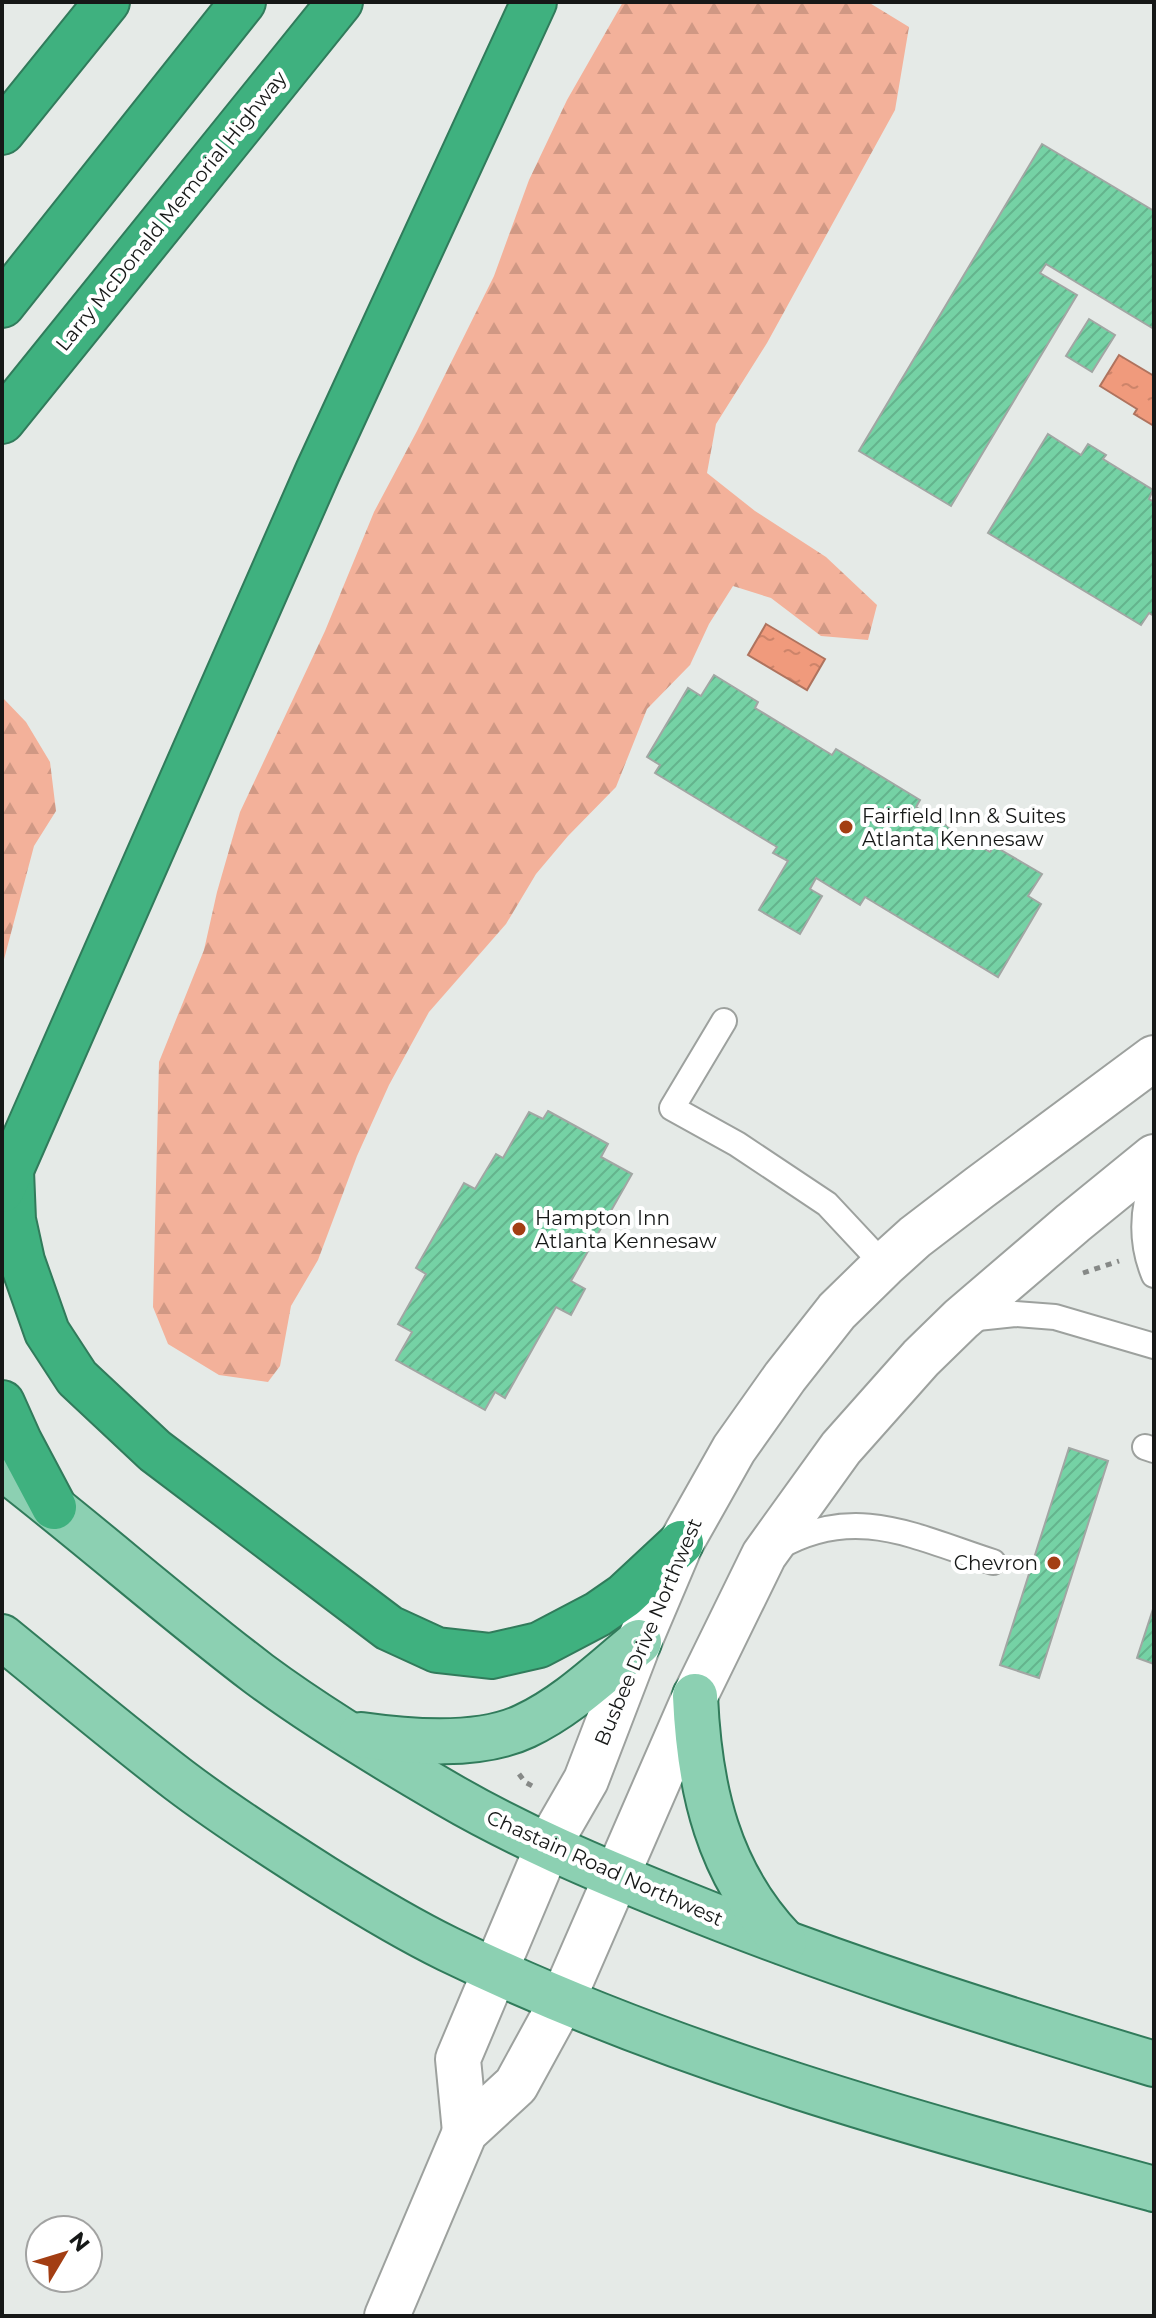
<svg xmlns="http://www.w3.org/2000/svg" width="1156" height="2318" viewBox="0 0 1156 2318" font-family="Montserrat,sans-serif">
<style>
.forest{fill:url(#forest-firs)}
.water{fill:url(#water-ripples);stroke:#af735e;stroke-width:2}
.building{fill:url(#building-hatch);stroke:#a1a6a3;stroke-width:2}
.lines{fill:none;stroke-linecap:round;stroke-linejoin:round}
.lane-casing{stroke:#9da19e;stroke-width:28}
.secondary-casing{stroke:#9da19e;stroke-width:48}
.primary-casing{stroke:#317b5b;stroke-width:48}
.highway-casing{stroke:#317b5b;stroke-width:48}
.path{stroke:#868987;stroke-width:5;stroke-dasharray:6 6;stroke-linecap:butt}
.lane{stroke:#fff;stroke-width:24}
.secondary{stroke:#fff;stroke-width:44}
.primary{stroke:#8cd0b2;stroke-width:44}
.highway{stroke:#3fb17f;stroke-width:44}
.poi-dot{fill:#a33e13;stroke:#fff;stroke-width:3}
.labels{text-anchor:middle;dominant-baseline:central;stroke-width:8;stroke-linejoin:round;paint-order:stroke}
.street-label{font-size:20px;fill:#161817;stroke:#fff}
.poi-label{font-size:20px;fill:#161817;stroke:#fff;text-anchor:start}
</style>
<defs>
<pattern id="forest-firs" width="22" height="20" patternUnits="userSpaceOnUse" patternTransform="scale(2)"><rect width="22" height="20" fill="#f3b19a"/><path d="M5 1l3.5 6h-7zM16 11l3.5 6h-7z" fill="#d09884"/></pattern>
<pattern id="water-ripples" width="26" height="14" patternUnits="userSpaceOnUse" patternTransform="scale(2)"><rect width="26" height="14" fill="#f09a7c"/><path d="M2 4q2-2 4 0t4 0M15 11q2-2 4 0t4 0" fill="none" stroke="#cd846a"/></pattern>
<pattern id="building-hatch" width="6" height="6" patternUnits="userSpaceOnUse" patternTransform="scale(2)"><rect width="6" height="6" fill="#75d2a5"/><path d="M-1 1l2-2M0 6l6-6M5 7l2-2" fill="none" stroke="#64b48d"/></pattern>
</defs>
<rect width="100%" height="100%" fill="#e5eae7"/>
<g class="forest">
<polygon points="623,2 868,2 909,27 895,110 767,343 716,424 707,473 755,511 826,557 877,605 868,640 821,636 771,598 733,586 709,624 690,665 647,709 616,787 568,836 536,874 506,924 429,1012 389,1085 357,1156 318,1260 291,1306 280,1366 268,1382 219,1375 168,1344 153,1307 159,1062 204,950 217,892 240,812 325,631 374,512 417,431 494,276 529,180 567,100"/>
<polygon points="2,697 26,722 50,762 56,811 34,846 2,967"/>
</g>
<g class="water">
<polygon points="1119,355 1154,376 1154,426 1134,414 1137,409 1100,386"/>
<polygon points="766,624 825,659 807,690 748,655"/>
</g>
<g class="building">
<polygon points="1042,144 1154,211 1154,329 1046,264 1040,273 1077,295 951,506 859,451"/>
<polygon points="1089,319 1115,335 1092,372 1066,356"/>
<polygon points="1048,434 1081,455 1088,444 1106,455 1103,459 1153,490 1149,499 1154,502 1154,616 1149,613 1141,625 988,533"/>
<polygon points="714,675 758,702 755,708 832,755 836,749 920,800 916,807 990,852 994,846 1042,874 1028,896 1041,904 998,977 865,897 860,905 816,878 810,889 822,896 800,934 759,910 788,861 773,853 777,847 655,773 660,765 647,757 688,688 701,696"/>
<polygon points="548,1111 608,1144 601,1157 632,1174 571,1281 585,1289 571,1315 556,1307 505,1398 495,1392 485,1410 396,1360 412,1332 398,1324 426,1274 416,1268 464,1183 475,1189 496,1154 503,1158 529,1112 543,1119"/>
<polygon points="1069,1448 1108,1461 1039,1678 1000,1665"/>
<polygon points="1154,1606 1154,1664 1137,1658"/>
</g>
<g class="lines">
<defs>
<g id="lane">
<polyline points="724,1021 672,1108 737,1144 827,1204 884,1265"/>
<path d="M1154,1179C1141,1210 1141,1244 1154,1275"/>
<polyline points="968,1319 1015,1314 1055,1317 1154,1346"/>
<polyline points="1145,1447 1154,1450"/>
<path d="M777,1548C855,1503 915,1537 993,1562"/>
</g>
<g id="secondary">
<polyline points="465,2132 458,2059 548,1846 586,1780 639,1642 681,1543 734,1449 785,1377 837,1311 884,1265 915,1237 979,1188 1154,1058"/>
<polyline points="387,2316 465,2132 516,2085 563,1999 695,1696 764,1555 841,1448 921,1358 961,1319 1073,1223 1154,1157"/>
</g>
<g id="primary">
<path d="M2,1467C89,1534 171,1607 259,1674C317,1717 385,1758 447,1794C519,1836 597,1869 674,1900C831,1964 992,2015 1154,2064"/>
<path d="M2,1637C61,1685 119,1734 179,1780C225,1815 275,1847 324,1878C364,1903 405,1928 448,1949C672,2058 915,2124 1154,2189"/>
<path d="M695,1696C699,1789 718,1873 784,1942"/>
<path d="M361,1735C410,1742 479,1748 525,1726C568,1706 603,1671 639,1642"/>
</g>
<g id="highway">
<polyline points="2,132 107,2"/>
<polyline points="2,305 243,2"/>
<polyline points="2,421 340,2"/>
<polyline points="11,1171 13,1220 22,1261 47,1332 77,1378 155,1451 389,1628 437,1650 491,1656 539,1645 598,1614 624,1596 681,1543"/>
<polyline points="2,1190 318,471 534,2"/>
<polyline points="2,1403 19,1441 54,1507"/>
</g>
</defs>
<use href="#lane" class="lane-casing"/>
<use href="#secondary" class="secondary-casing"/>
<use href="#primary" class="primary-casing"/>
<use href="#highway" class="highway-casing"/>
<g class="path">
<polyline points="1083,1273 1119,1261"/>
<polyline points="519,1774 525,1782 536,1788"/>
</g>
<use href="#lane" class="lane"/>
<use href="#secondary" class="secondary"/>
<use href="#primary" class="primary"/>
<use href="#highway" class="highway"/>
</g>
<g class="poi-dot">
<circle cx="846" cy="827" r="8"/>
<circle cx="519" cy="1229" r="8"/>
<circle cx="1054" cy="1563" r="8"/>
</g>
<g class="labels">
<g class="street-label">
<text transform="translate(171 211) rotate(-51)">Larry McDonald Memorial Highway</text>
<text transform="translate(648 1632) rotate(-67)">Busbee Drive Northwest</text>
<text transform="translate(605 1868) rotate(24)">Chastain Road Northwest</text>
</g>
<g class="poi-label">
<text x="862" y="816">Fairfield Inn &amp; Suites<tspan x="862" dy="23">Atlanta Kennesaw</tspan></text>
<text x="535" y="1218">Hampton Inn<tspan x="535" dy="23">Atlanta Kennesaw</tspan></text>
<text x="1038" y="1563" text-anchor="end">Chevron</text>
</g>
</g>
<rect width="1156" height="2318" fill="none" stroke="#161817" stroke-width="8"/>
<g transform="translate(64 2254) rotate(52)"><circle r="38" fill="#ffffff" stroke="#a2a3a2" stroke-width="2"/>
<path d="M0-6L14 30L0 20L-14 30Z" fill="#a33e13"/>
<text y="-12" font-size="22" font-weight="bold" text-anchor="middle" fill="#161817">N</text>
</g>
</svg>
